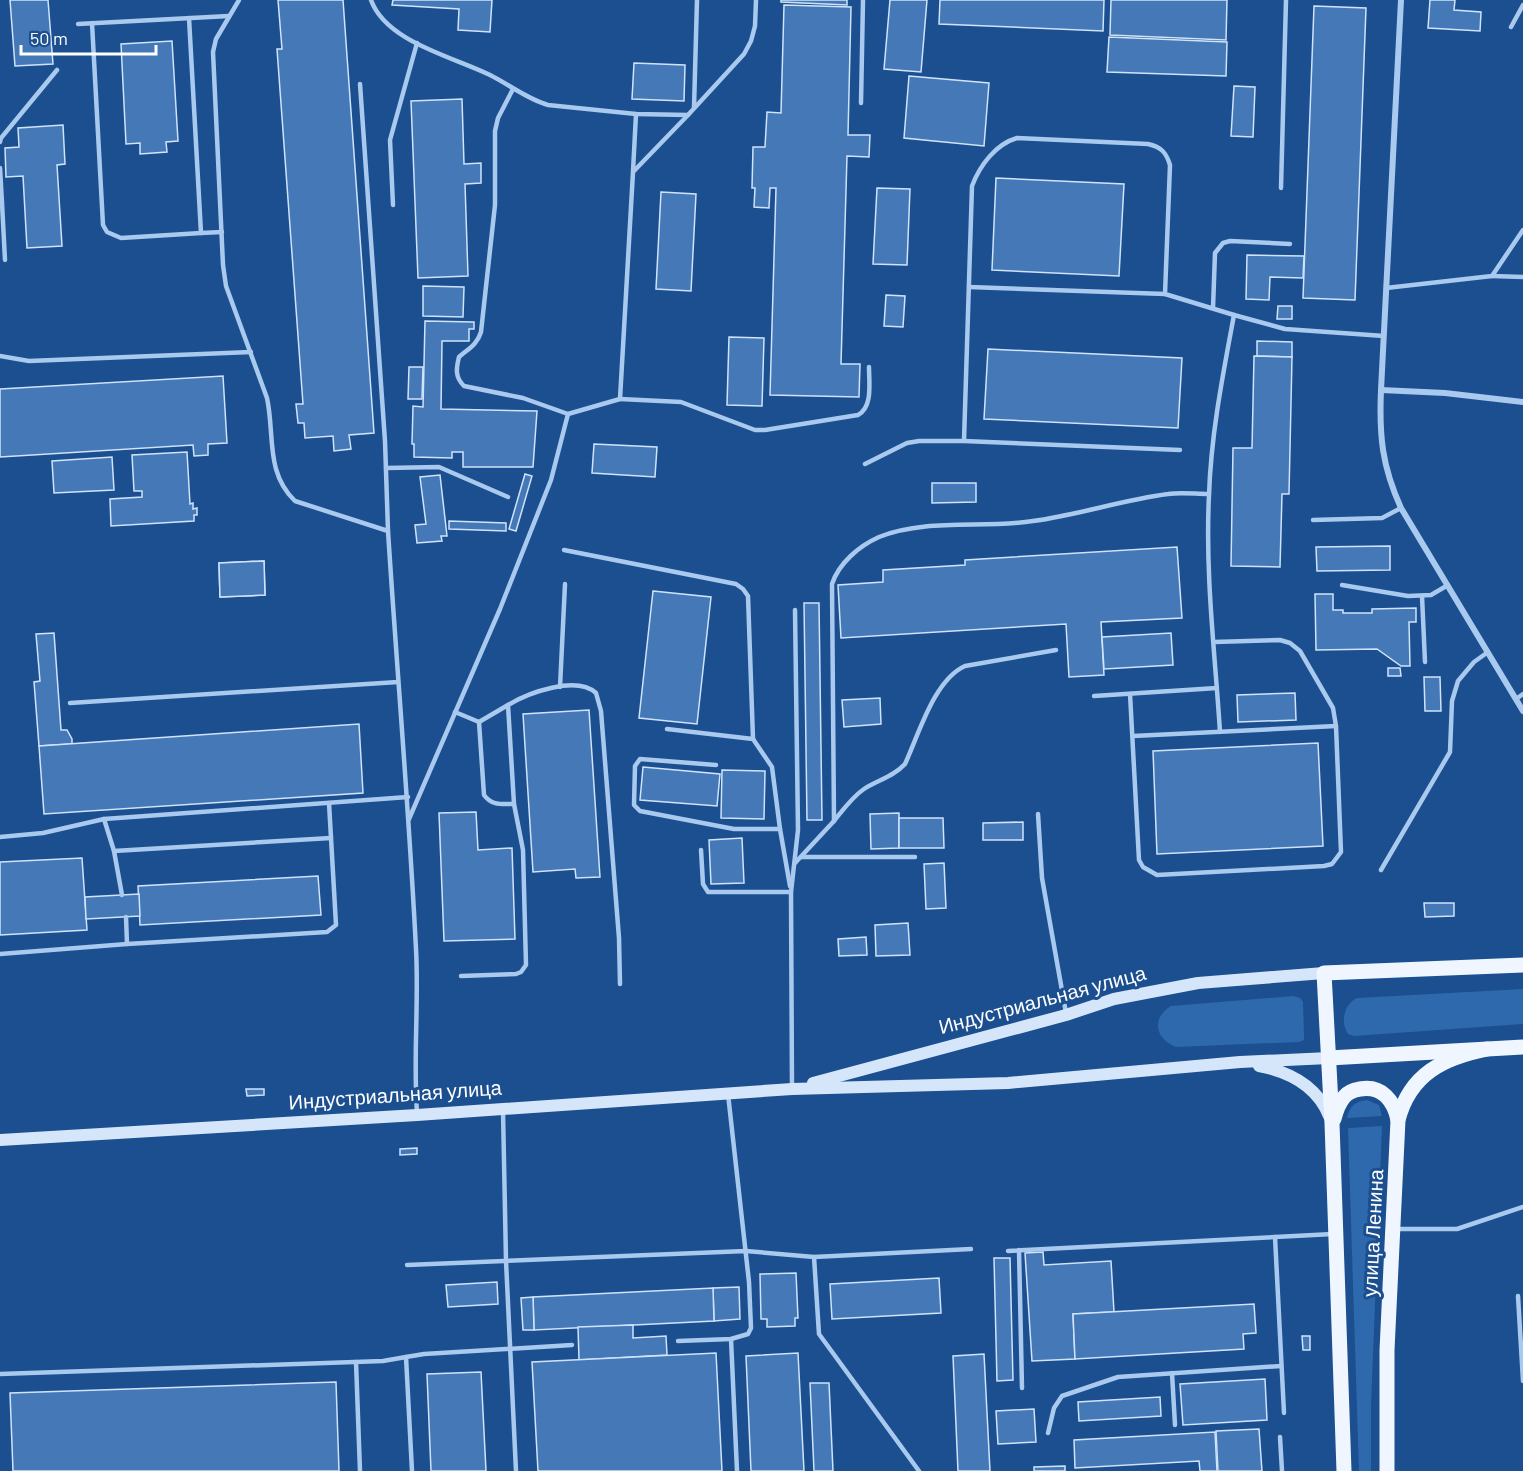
<svg xmlns="http://www.w3.org/2000/svg" width="1523" height="1471" viewBox="0 0 1523 1471" font-family="Barlow,sans-serif">
<style>
.green{fill:#2e69ad}
.building{fill:#4478b7;stroke:#cfe3fa;stroke-width:1.5}
.lines{fill:none;stroke-linecap:round;stroke-linejoin:round}
.service{stroke:#a9c9ee;stroke-width:4.5}
.minor{stroke:#a9c9ee;stroke-width:6}
.secondary{stroke:#d6e6fa;stroke-width:12}
.primary{stroke:#f0f6ff;stroke-width:15}
.labels{text-anchor:middle;dominant-baseline:central;stroke-width:6;stroke-linejoin:round;paint-order:stroke}
.street-label{font-size:20px;fill:#fff;stroke:#1b4f8f}
</style>
<rect width="100%" height="100%" fill="#1b4f8f"/>
<g class="green">
<path d="M1523,989V1024L1354,1036L1348,1034C1340,1022 1344,1004 1357,998Z"/>
<path d="M1294,996L1300,998L1303,1002L1304,1035V1040L1299,1042L1176,1047C1155,1039 1151,1018 1171,1006Z"/>
<path d="M1367,1100L1379,1105L1382,1116L1347,1118C1350,1105 1355,1102 1367,1100Z"/>
<polygon points="1382,1126 1371,1406 1371,1471 1359,1471 1348,1128"/>
</g>
<g class="building">
<polygon points="10,0 48,0 53,64 15,66"/>
<polygon points="278,0 343,0 374,433 349,435 351,449 334,451 333,436 305,438 304,423 298,423 296,404 303,404 277,49 282,49"/>
<polygon points="393,0 492,0 490,32 458,30 459,9 392,5"/>
<polygon points="781,0 847,0 847,5 781,2"/>
<polygon points="890,0 927,0 921,72 884,69"/>
<polygon points="940,0 1104,0 1103,31 939,24"/>
<polygon points="1111,0 1227,0 1226,40 1110,35"/>
<polygon points="1430,0 1455,0 1454,10 1481,12 1480,31 1428,28"/>
<polygon points="784,5 851,7 848,135 870,135 869,157 847,156 841,364 860,364 859,397 770,395 776,188 770,188 769,208 754,207 755,188 752,188 753,147 765,147 767,112 781,113"/>
<polygon points="1314,6 1366,8 1355,300 1303,298"/>
<polygon points="1109,37 1227,42 1226,76 1107,72"/>
<polygon points="172,41 178,141 166,142 167,152 140,154 140,143 126,144 121,44"/>
<polygon points="634,63 685,65 684,101 632,99"/>
<polygon points="909,76 989,83 984,146 904,138"/>
<polygon points="1234,86 1255,87 1253,137 1231,136"/>
<polygon points="462,99 464,164 481,163 481,183 465,184 468,276 418,278 411,101"/>
<polygon points="63,125 65,164 57,165 62,246 27,248 23,176 6,177 5,148 19,147 18,128"/>
<polygon points="996,178 1124,184 1119,276 992,270"/>
<polygon points="877,188 910,189 907,265 873,264"/>
<polygon points="661,192 696,194 691,291 656,289"/>
<polygon points="1247,255 1304,256 1303,278 1270,277 1269,300 1246,299"/>
<polygon points="423,286 464,287 463,317 423,316"/>
<polygon points="886,295 905,296 903,327 884,326"/>
<polygon points="1278,306 1292,306 1292,319 1277,319"/>
<polygon points="425,321 474,322 474,329 469,329 469,341 442,341 441,409 537,411 533,467 463,467 463,452 452,452 452,458 414,457 414,444 412,444 413,406 423,407"/>
<polygon points="729,337 764,338 762,406 727,405"/>
<polygon points="1257,341 1292,342 1292,357 1257,356"/>
<polygon points="988,349 1182,358 1178,428 984,419"/>
<polygon points="1254,356 1292,357 1289,494 1282,494 1280,567 1231,566 1233,448 1252,448"/>
<polygon points="409,367 423,367 422,399 408,399"/>
<polygon points="223,376 227,443 208,444 208,455 194,456 193,445 0,457 0,389"/>
<polygon points="594,444 657,447 655,477 592,473"/>
<polygon points="187,452 190,504 193,503 193,509 197,508 197,515 194,515 194,521 111,526 110,499 142,497 142,491 134,491 132,455"/>
<polygon points="112,457 114,490 54,493 52,461"/>
<polygon points="525,474 532,476 516,531 509,529"/>
<polygon points="440,475 447,536 441,536 442,541 417,543 415,525 426,524 420,477"/>
<polygon points="932,483 976,483 976,502 932,503"/>
<polygon points="449,521 506,523 506,531 449,529"/>
<polygon points="1390,546 1390,570 1317,571 1316,547"/>
<polygon points="1177,547 1182,618 1101,622 1104,675 1069,677 1066,624 841,638 838,585 883,582 883,570 965,565 965,560"/>
<polygon points="264,561 265,595 220,597 219,563"/>
<polygon points="264,561 265,595 220,597 219,563"/>
<polygon points="653,591 711,597 697,724 639,718"/>
<polygon points="1315,594 1333,594 1333,610 1343,610 1343,613 1372,613 1372,609 1416,608 1416,622 1409,622 1410,666 1401,666 1377,649 1316,650"/>
<polygon points="804,603 819,603 822,820 807,820"/>
<polygon points="54,633 61,730 67,730 72,739 72,744 39,746 34,682 40,681 36,634"/>
<polygon points="1171,633 1173,665 1104,669 1102,637"/>
<polygon points="1388,668 1400,668 1401,676 1388,676"/>
<polygon points="1424,677 1440,677 1441,711 1425,711"/>
<polygon points="1295,693 1296,720 1238,722 1237,695"/>
<polygon points="880,698 881,724 844,727 842,700"/>
<polygon points="589,710 600,877 576,878 575,869 533,872 523,714"/>
<polygon points="359,724 363,793 44,814 39,746"/>
<polygon points="1318,743 1323,846 1157,854 1153,751"/>
<polygon points="643,767 720,774 717,806 640,800"/>
<polygon points="722,770 765,771 764,819 721,818"/>
<polygon points="476,812 478,850 512,848 515,939 444,941 439,813"/>
<polygon points="899,813 899,848 871,849 870,814"/>
<polygon points="899,818 943,818 944,848 899,848"/>
<polygon points="1023,822 1023,840 983,840 983,823"/>
<polygon points="742,838 744,883 711,884 709,840"/>
<polygon points="82,858 87,930 0,935 0,862"/>
<polygon points="944,863 946,908 926,909 924,864"/>
<polygon points="318,876 321,915 140,925 138,886"/>
<polygon points="139,894 140,916 86,919 85,897"/>
<polygon points="1424,903 1454,903 1454,916 1425,917"/>
<polygon points="908,923 910,955 876,956 875,925"/>
<polygon points="866,937 867,955 839,956 838,939"/>
<polygon points="246,1089 264,1089 264,1095 247,1096"/>
<polygon points="417,1148 417,1154 400,1155 400,1149"/>
<polygon points="1043,1252 1044,1265 1111,1261 1114,1312 1073,1314 1075,1359 1032,1361 1025,1253"/>
<polygon points="994,1258 1010,1258 1013,1380 997,1381"/>
<polygon points="796,1273 798,1318 795,1318 795,1326 767,1327 767,1319 761,1319 760,1274"/>
<polygon points="939,1278 941,1313 832,1319 830,1284"/>
<polygon points="497,1282 498,1304 448,1307 446,1285"/>
<polygon points="739,1287 740,1319 714,1321 713,1288"/>
<polygon points="713,1288 714,1321 534,1330 533,1297"/>
<polygon points="533,1297 534,1330 523,1330 521,1298"/>
<polygon points="1254,1304 1256,1333 1243,1334 1244,1349 1075,1359 1073,1314"/>
<polygon points="633,1325 633,1338 666,1336 667,1355 579,1360 578,1327"/>
<polygon points="1302,1336 1310,1336 1310,1350 1303,1350"/>
<polygon points="716,1353 722,1471 538,1471 532,1362"/>
<polygon points="798,1353 804,1471 751,1471 746,1356"/>
<polygon points="984,1354 990,1471 958,1471 953,1356"/>
<polygon points="481,1372 486,1471 431,1471 427,1374"/>
<polygon points="1265,1379 1267,1420 1183,1425 1180,1384"/>
<polygon points="336,1382 339,1471 13,1471 10,1393"/>
<polygon points="810,1383 829,1383 833,1471 814,1471"/>
<polygon points="1160,1397 1161,1416 1079,1421 1078,1402"/>
<polygon points="1034,1409 1036,1442 998,1444 996,1411"/>
<polygon points="1259,1429 1262,1471 1218,1471 1216,1431"/>
<polygon points="1215,1432 1217,1471 1200,1471 1199,1461 1075,1468 1074,1440"/>
<polygon points="1065,1466 1065,1471 1034,1471 1034,1467"/>
</g>
<g class="lines">
<g class="service">
<path d="M239,0L216,39L213,52L223,265L226,286L267,398C275,435 265,472 295,501L388,531C397,671 409,810 416,949C419,1004 413,1058 417,1113"/>
<path d="M371,0C386,42 454,57 490,75C510,85 527,99 548,105L636,114L688,115"/>
<polyline points="189,18 201,233 222,232"/>
<polyline points="92,23 103,225 107,232 121,238 201,233"/>
<polyline points="78,24 229,16"/>
<polyline points="1511,27 1523,5"/>
<polyline points="360,84 385,441 388,531"/>
<path d="M513,89L498,118L495,131V205L481,332C477,345 468,349 459,357C456,369 455,377 464,386L523,398L568,414L620,399L633,172L688,115L744,54L751,41L755,26L756,0"/>
<polyline points="861,103 863,0"/>
<polyline points="694,108 697,0"/>
<polyline points="0,142 1,138 57,70"/>
<polyline points="0,168 2,203 0,203"/>
<polyline points="633,171 636,114"/>
<polyline points="1281,188 1286,0"/>
<polyline points="2,203 5,260"/>
<polyline points="393,205 390,140 417,43"/>
<polyline points="1492,276 1523,277"/>
<polyline points="969,287 1165,294"/>
<polyline points="1386,288 1492,276 1523,230"/>
<polyline points="1213,308 1215,253 1223,243 1230,241 1290,244"/>
<polyline points="0,356 29,361 251,352"/>
<path d="M620,399L681,402L755,430H765L858,415C873,407 869,383 869,367"/>
<polyline points="964,441 1180,450"/>
<path d="M865,464L907,443L919,441H964L972,186C980,165 996,144 1017,138L1148,144C1161,147 1166,152 1170,165L1165,294L1234,315"/>
<polyline points="386,468 439,467 508,497"/>
<polyline points="1313,520 1382,518 1401,508"/>
<polyline points="564,550 736,584 743,589 748,596 753,739"/>
<polyline points="1342,585 1408,596 1431,595 1448,585"/>
<polyline points="1422,596 1425,662"/>
<polyline points="560,687 565,584"/>
<polyline points="1130,694 1139,860 1143,867 1157,875 1324,866 1332,864 1341,852 1336,726 1333,708 1300,651 1290,643 1280,640 1214,642"/>
<polyline points="1094,696 1217,688"/>
<polyline points="1516,699 1523,694"/>
<polyline points="70,703 398,682"/>
<polyline points="455,712 479,722 508,705"/>
<path d="M479,722L484,795C492,806 501,804 514,804"/>
<polyline points="667,729 753,739 772,767 780,829"/>
<path d="M1220,732C1215,653 1205,574 1209,495C1211,434 1223,374 1234,315L1285,329L1384,336"/>
<polyline points="1133,736 1336,726"/>
<polyline points="716,765 640,759 635,766 634,805 640,811 734,829 780,829 790,886"/>
<polyline points="1038,814 1042,878 1066,1013"/>
<polyline points="104,819 114,851 122,895"/>
<polyline points="409,819 500,609 551,480 568,414"/>
<path d="M834,821C843,810 852,797 864,789C878,780 893,777 905,764C919,734 934,680 965,666L1056,650"/>
<polyline points="0,837 43,833 104,819 408,797"/>
<polyline points="701,850 703,884 708,892 791,892"/>
<polyline points="114,851 331,838"/>
<polyline points="801,857 915,857"/>
<path d="M795,863L834,821L832,584C839,563 859,546 879,537C928,518 983,529 1033,521C1078,515 1122,500 1168,494C1181,492 1195,494 1209,494"/>
<polyline points="1381,870 1450,752 1452,701 1458,681 1474,662 1488,652"/>
<polyline points="126,917 127,944"/>
<polyline points="0,954 127,944 327,932 336,925 329,803"/>
<path d="M461,976L516,974L521,972L526,965L523,850L514,804L508,705C528,693 576,675 596,693L601,711L619,938L620,984"/>
<polyline points="792,1089 791,892 798,830 795,610"/>
<polyline points="503,1111 506,1261 516,1471"/>
<polyline points="1394,1229 1457,1229 1523,1207"/>
<polyline points="1275,1237 1284,1413"/>
<polyline points="1019,1250 1022,1388"/>
<polyline points="1008,1251 1333,1234"/>
<polyline points="814,1257 971,1249"/>
<polyline points="407,1265 746,1251 814,1257 819,1334 919,1471"/>
<polyline points="1518,1296 1523,1381"/>
<polyline points="731,1339 737,1471"/>
<polyline points="678,1341 731,1339 748,1334 751,1328 749,1282 728,1094"/>
<polyline points="356,1362 360,1471"/>
<polyline points="1172,1373 1175,1425"/>
<polyline points="0,1374 383,1361 406,1357"/>
<polyline points="1048,1433 1054,1408 1062,1396 1118,1377 1281,1366"/>
<polyline points="1280,1437 1282,1471"/>
<polyline points="412,1471 406,1357 424,1354 572,1345"/>
</g>
<g class="minor">
<path d="M1401,0L1381,390C1379,436 1382,466 1401,508L1523,711"/>
<polyline points="1381,390 1445,393 1523,402"/>
</g>
<g class="secondary">
<path d="M1259,1066C1290,1072 1317,1086 1329,1116"/>
<polyline points="813,1083 1066,1015 1114,999 1198,983 1324,973"/>
<polyline points="0,1140 417,1115 792,1089 1008,1083 1240,1062 1329,1058"/>
</g>
<g class="primary">
<polyline points="1329,1058 1523,1047"/>
<path d="M1334,1119C1336,1111 1339,1103 1344,1097C1348,1092 1354,1090 1360,1089C1382,1085 1394,1101 1398,1120"/>
<polyline points="1344,1471 1332,1123 1324,973 1523,965"/>
<path d="M1387,1471V1350L1398,1120C1410,1074 1443,1058 1487,1049"/>
</g>
</g>
<g class="labels">
<g class="street-label">
<text transform="translate(1042 999) rotate(-15)">Индустриальная улица</text>
<text transform="translate(395 1094) rotate(-4)">Индустриальная улица</text>
<text transform="translate(1372 1233) rotate(-87)">улица Ленина</text>
</g>
</g>
<path d="M21 45v9h135v-9" fill="none" stroke="#ffffff" stroke-width="3"/>
<text x="30" y="45" font-size="18" fill="#ffffff" stroke="#1b4f8f" stroke-width="4.5" paint-order="stroke">50 m</text>
</svg>
